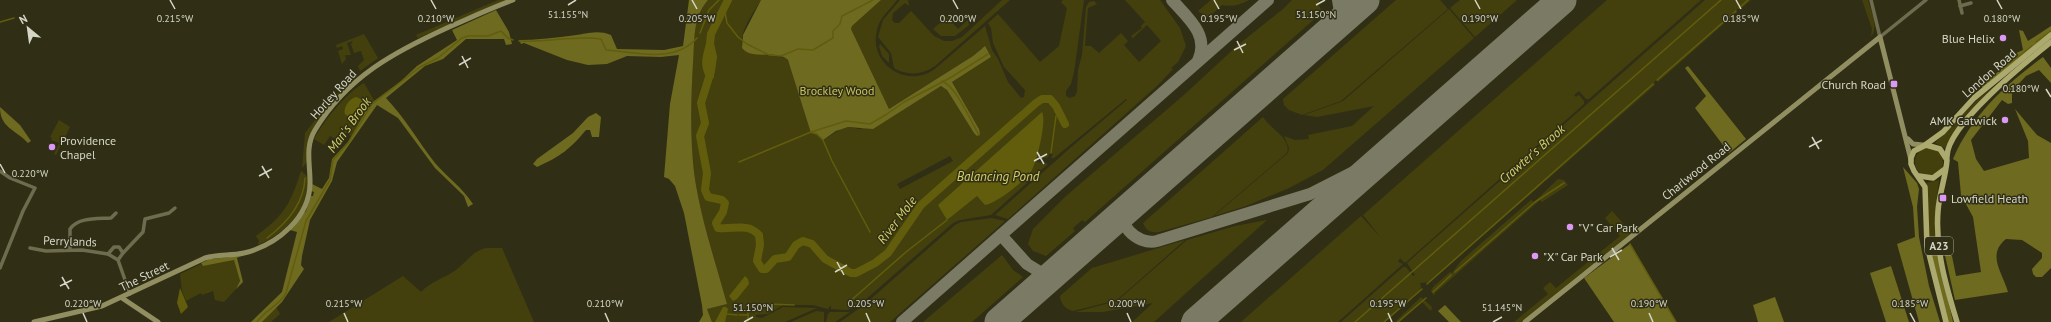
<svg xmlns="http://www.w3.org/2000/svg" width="2051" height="322" viewBox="0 0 2051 322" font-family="'PT Sans',sans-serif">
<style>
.green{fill:#43400d;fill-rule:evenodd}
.forest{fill:#6e6a20}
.water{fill:#615d0d}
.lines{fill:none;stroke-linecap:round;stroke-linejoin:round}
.stream{stroke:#615d0d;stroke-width:1.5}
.river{stroke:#615d0d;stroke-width:8}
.taxiway{stroke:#7a7a65;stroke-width:12}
.runway{stroke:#7a7a65;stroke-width:29}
.street{stroke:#6d6c4f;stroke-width:3.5}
.secondary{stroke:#918f61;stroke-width:5}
.primary{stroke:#acaa6e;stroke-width:5.5}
.ticks{fill:none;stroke:#d6d6c7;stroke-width:1.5}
.poi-dot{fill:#db99f5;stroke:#302f16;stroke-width:1.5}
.labels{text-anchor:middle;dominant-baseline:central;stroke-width:3;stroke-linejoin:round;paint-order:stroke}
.shield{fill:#302f16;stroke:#a4a492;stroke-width:1}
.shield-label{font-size:11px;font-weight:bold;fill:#d6d6c7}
.poi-label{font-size:12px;fill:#d6d6c7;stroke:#302f16;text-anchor:start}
.street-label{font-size:12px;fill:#d6d6c7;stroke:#302f16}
.park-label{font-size:12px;fill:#c9c35e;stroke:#302f16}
.water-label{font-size:13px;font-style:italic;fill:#d5d06a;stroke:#302f16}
.ticks-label{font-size:10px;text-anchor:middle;fill:#d6d6c7;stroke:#302f16;stroke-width:3;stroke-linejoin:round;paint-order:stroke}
</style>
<rect width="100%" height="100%" fill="#302f16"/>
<g class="green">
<polygon points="498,0 507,0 418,38 416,35"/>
<path d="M708,0H761C754,12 737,34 743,49L751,53L786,58L792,67L811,132L817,134L823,140L841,129L848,127L860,129L893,116L941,86L947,90L972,130L979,129L952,82L991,57L982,48L973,56L889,109L851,29L852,26L881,0H897C890,10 879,18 877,30C868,65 909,90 936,68L985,26L992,50L998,59L1008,82L1021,98L1024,97L1025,90L1004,67L993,43L991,28L988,23L998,14L1040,62L1059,46L1067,8L1061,2L1063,0H1084L1074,72L1071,84L1066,91V96L1070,98L1075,96L1077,92L1078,70L1082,55L1086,7L1089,2L1094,1L1097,4L1088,8L1085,46H1091L1099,53L1121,33L1128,41L1124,45L1139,62L1161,41L1147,25L1133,38L1131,36L1142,28L1141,26L1145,22L1125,0H1160L1180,28L1186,46L1178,62L1171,68L1173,69L1158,85L1008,219L995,215L1069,149L1127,100L1126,99L1054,158H1051L1053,154L1050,153L1047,158L1038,157L1037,162L1048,164L991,215L960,220L953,223L857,307L846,310L831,309V305L828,309L813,305H783L768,314L756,315V317L762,318L783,307L817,308L785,322H712L707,309L727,304C715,260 700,217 694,172C690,135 691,96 693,60C695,37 692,18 708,0ZM950,156L953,161L900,189L897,184Z"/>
<path d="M900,0H908L909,6L905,3L893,13L892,20L895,23H899L911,11L934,36L944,41H952L962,37L1002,0H1010L935,66C922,75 907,76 894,68L891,53L878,37L883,20Z"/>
<path d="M1211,0H1249C1240,5 1232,7 1222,5L1208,18L1198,11Z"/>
<polygon points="1292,0 1320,0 1318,3 1321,10 1320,14 1085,222 1082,220 1073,228 1075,231 1046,256 1033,251 1028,244 1033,229 1066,196 1185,94 1238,45 1283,9"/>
<polygon points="1396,0 1440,0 1448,9 1341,101 1302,115 1289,110 1284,105 1283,99"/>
<polygon points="1460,0 1517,0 1475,37 1450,8"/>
<polygon points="1607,0 1701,0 1589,99 1586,99 1579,91 1574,95 1576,97 1579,95 1584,101 1584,104 1405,263 1400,258 1398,262 1403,264 1338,322 1241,322 1361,216 1381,238 1363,215"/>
<polygon points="1705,0 1751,0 1742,8 1739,8 1736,10 1737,12 1658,82 1656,80 1654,83 1655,85 1430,282 1420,283 1421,287 1419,292 1385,322 1341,322 1403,267 1406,267 1413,276 1415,275 1407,263"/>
<path d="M1862,0H1868C1871,11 1879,27 1871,37L1872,29Z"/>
<polygon points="1449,9 1474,38 1323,170 1289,188 1246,206 1214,216 1288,153 1289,148 1284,136 1295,140 1309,139 1308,135 1352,126 1374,106 1317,117 1304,115 1343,101"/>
<polygon points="947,17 958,29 968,20 969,25 955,36 941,36 933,29"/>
<polygon points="364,34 378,58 360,71 358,66 364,60 361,51 354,53 351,44 353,41 347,43 351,55 345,55 346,59 342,64 338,51 343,49 342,46 337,48 336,45"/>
<polygon points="880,44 889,54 889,63 882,56 879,46"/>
<polygon points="2004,78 1984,97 1945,148 1935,143 1977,100"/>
<path d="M364,83L374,100L351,136L347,133L336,139L330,136L324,145L314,139C324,121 346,93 364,83Z"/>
<path d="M346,84V87C335,100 323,112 315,127C308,140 313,158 302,168L305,133L322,111Z"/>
<path d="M1263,117C1269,128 1292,138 1287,153L1212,217L1159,232C1151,233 1146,231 1143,223Z"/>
<polygon points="59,120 70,127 56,155 54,154 59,143 51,140 52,138 50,137"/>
<circle cx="1929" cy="162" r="14"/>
<path d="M301,171L309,178C308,185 308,193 306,200C299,220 277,237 258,245L259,241L256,236C284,216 291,203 301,171Z"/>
<polygon points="1558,179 1564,180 1568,185 1542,202 1540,200 1435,293 1434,296 1431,291 1433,287 1450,272 1452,273 1461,261 1531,200 1534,202"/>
<polygon points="1939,180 1936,205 1937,248 1930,249 1928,232 1926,183"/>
<polygon points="1612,211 1632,233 1521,322 1514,322 1548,294 1543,288 1550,282 1556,288 1620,236 1605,218"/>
<polygon points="992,218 1005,221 890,322 840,322 864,305 955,225 961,222"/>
<polygon points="1267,220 1154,322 1132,322 1153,303 1103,312 1075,312 1117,301 1187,240 1235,226"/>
<path d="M1185,240L1117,300L1073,311C1065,309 1061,304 1060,296L1092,268Z"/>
<path d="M487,248H502L534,322H329L403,276L421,292C430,282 445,278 456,270C467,262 473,250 487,248Z"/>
<polygon points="1002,255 1013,270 1023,277 972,322 923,322"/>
<polygon points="234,260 240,282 236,289 224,302 215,300 213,291 202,295 201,293 186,301 182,291 180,274 201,264 203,266"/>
<polygon points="1421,297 1432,307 1431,311 1422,302 1399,322 1395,322"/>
<polygon points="276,307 280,314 271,322 262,322"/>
<polygon points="816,311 824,312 824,322 791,322"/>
<polygon points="830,312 850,312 835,322 826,322 828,314"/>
</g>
<g class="forest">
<path d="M689,0H708C692,18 695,40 693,63C691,98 690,136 694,172C700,217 715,260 727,304L707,309L712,322H699L703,315L702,305L684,213L675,186L669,179L664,177L670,104L679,55L661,57L627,56L607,64L588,65L567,60L524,43L521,44L519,40C535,40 553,38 569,36C584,35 596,29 611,35L617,49L664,50L683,46Z"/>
<path d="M761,0H881L852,26L851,29L889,109L973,56L985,46L991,57L952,82L979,129L980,134L977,136L974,133L947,90L941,86L873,129L848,127L836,131L823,140L817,134L811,133L788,60C777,49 752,61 742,48L743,35Z"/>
<path d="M496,10L509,32L512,44L506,45L504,39H466L443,59L425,66L386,98C405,118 418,141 435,163C447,177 462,187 473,204L468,207L464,196L435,168L398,118L377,105L337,162L332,181L310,220L302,256L301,265L304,269L282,302L262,322H251L282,292L297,232L290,230L306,211L311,196H313L314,192L311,191L312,184L322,189L329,178L332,159L348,142L370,104L400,82L417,66L457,40L452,30Z"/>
<polygon points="2051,26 2051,32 1983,88 1981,85 1983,80 1987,81 2016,57 2014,54 2023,50 2019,30 2023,31 2028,41"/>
<path d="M2043,57L2051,68V83L2039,70L2026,76L2012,91V103L2008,104L2002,100L1971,140L1976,159L1984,171L2029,158L2028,141L2015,109L2037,135L2051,143V268L2042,277H2036L2033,274L2032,269L2042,258V253L2022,240L2006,239C1986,255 2003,273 2008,292L1955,300L1942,242L1952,256L1956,276L1981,272L1973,217L1961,195L1958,162L1953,159C1972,115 2005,85 2043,57Z"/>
<polygon points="1688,66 1746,139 1729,153 1695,108 1706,96 1685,68"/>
<path d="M0,107L20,125L31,141L28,143C15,129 0,128 0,107Z"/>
<path d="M596,113L601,117L599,137H592L590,130H586C569,150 561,156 537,167L533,164L537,159L573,133L588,117Z"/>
<polygon points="1903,167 1917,183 1919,189 1917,207 1919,237 1929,286 1940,322 1919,322 1897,244 1915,237 1913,207"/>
<polygon points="1630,244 1676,322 1614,322 1584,278"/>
<polygon points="1937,248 1953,322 1948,322 1930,249"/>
<polygon points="241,256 237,258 243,282 236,289 240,281 234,260 203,266 201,263 210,259"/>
<polygon points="1891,266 1909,322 1886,322 1870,273"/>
<polygon points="1775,297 1784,322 1758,322 1753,305"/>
<polygon points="1445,305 1461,322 1449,322 1438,311"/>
</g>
<g class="water">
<path d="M356,97L361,99L365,106L359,116L348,118L346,114L345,115C343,107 349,99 356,97Z"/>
<path d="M1042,112C1047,120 1037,161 1032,170C1025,181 997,203 985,205L977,196L947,220L938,205Z"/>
<polygon points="745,276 748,279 749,284 737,299 733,301 729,296"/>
<polygon points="180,288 188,307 181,314 177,303"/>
<polygon points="723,307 726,307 728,309 725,322 715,322"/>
</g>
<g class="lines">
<g class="stream">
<polyline points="724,7 727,23 738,37 747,44 769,55 781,56 798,49 813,50 833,38 833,31 840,24 842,16 873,0"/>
<polyline points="1739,8 1748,0"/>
<polyline points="0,22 14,18"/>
<polyline points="700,33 709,10 719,0"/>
<path d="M519,41C547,43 574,35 601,39L606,50C636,52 674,64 697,38"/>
<polyline points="2036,42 2051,31"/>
<polyline points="2006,66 2032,46"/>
<polyline points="1657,80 1736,11"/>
<path d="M942,81C956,86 971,122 979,135"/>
<polyline points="811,132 817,134 823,140 832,161 870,232"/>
<polyline points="1051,153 1056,116"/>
<polyline points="739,162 811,132 846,121 870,124 887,114 904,102 950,78 988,54"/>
<path d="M267,238C287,223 304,204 305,178"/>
<polyline points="1630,244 1676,322"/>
<polyline points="757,266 758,265"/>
<polyline points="1455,272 1535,202 1564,183"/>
<polyline points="1427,284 1653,84"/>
<polyline points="1433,292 1451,275"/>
<polyline points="848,303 906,252 947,220"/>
<polyline points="750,307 767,304 794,305"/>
<polyline points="748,308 748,321"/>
<polyline points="727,314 737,315"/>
<polyline points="739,315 748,315"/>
<path d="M257,322C265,310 279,306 286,293L306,221L330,180L333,160L348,143L372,104L420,67L438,58L462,38L468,36H488L501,31L508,38L513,40"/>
<polyline points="1355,322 1721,0"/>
<polyline points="1384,322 1422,289"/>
<polyline points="1398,322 1426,298"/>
</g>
<g class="river">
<path d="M728,0L711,34L710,44L713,57L711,71L701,103L705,123L700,136L707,173L705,190L708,197L722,200L725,203L723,212L716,223L718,228C733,230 747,222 759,235L760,245L757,261L762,269H766L775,259L788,257L796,245L803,241L812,244L825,259L851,273H856L875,263L888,253L921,205L1036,103L1042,99H1050L1056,106L1065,124"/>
<path d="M710,76C703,63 707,57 710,44"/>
</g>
<g class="taxiway">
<path d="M1172,0C1188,18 1210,35 1198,61"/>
<polyline points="1350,0 1363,0"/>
<polyline points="1333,28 1340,12 1338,0"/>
<path d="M1165,176C1155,183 1132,193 1126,203C1113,222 1137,246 1157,241L1310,194L1367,165L1418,127"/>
<polyline points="1001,235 1027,264 1040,272 1054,270 1073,257"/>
<polyline points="902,322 1268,0"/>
<polyline points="1187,322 1241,283"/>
</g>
<g class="runway">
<polyline points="999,322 1365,0"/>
<polyline points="1196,322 1562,0"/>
</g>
<g class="street">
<polyline points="1871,0 1880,37 1926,0"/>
<polyline points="1959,0 1962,13"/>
<polyline points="1960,6 1971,3"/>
<polyline points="0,171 10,178 35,188 23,211 0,268"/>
<polyline points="30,248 46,251 82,250 108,254 118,260 130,294"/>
<path d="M70,249V229C78,217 98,219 111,218L116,213"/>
<polyline points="123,253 143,232 145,219 169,213 175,208"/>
<polyline points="108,254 114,247 119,247 123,253 118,260"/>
</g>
<g class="secondary">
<polyline points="1908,139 1913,144 1923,145"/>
<polyline points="122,298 158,322"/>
<path d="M34,322L102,306L205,258C218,254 231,256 244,253C277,245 311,217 310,181C310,164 305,146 315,130C347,77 394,52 449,27C470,18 491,8 513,0"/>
<polyline points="1525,322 1880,37 1911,160"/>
</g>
<g class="primary">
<polyline points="1925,145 1943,132 1974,98 2051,35"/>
<path d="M1947,157C1946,126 2027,61 2051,42"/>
<polyline points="1919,176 1933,178 1945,169"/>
<path d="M1946,322L1927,246L1925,187L1914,171L1911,164V158L1914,151L1926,145L1940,149L1947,160C1946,176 1939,194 1938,211C1935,249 1946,286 1957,322"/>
</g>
</g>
<path class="ticks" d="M170,0L175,9M431,0L436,9M692,0L697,9M953,0L958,9M1214,0L1219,9M1475,0L1480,9M1736,0L1741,9M1997,0L2002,9M568,5L576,0M1316,5L1325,0M1237,41L1243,53M1234,50L1246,44M462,56L468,68M459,65L471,58M2046,89L2051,97M1812,137L1819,149M1809,147L1822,140M1037,152L1044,164M1034,161L1047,154M0,164L5,173M262,166L269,178M259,176L272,169M1612,248L1619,260M1610,257L1622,250M837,262L844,275M835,272L847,265M62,277L69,289M60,286L72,280M83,313L87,322M344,313L348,322M605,313L609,322M866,313L870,322M1127,313L1131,322M1388,313L1392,322M1649,313L1653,322M1910,313L1915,322M744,322L753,317M1493,322L1502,317"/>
<g class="poi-dot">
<circle cx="2003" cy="38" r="4"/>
<rect x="1890" y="80" width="8" height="8" rx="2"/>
<circle cx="2005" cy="120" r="4"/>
<circle cx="52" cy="147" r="4"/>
<rect x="1939" y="194" width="8" height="8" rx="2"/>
<circle cx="1570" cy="227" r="4"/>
<circle cx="1535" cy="256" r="4"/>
</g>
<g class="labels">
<rect class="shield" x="1925" y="237" width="28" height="18" rx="3"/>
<g class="shield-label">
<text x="1939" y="246">A23</text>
</g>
<g class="poi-label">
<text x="1995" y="38" text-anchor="end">Blue Helix</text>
<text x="1886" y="84" text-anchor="end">Church Road</text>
<text x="1997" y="120" text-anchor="end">AMK Gatwick</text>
<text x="60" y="140">Providence<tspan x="60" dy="14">Chapel</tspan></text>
<text x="1951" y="198">Lowfield Heath</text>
<text x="1578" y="227">"V" Car Park</text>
<text x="1543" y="256">"X" Car Park</text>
</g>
<g class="street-label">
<text transform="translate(1989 73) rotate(-41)">London Road</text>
<text transform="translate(333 94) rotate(-48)">Horley Road</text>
<text transform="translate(1696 171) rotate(-39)">Charlwood Road</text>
<text transform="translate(70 241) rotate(2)">Perrylands</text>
<text transform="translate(144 276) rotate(-26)">The Street</text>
</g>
<g class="park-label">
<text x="837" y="90">Brockley Wood</text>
</g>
<g class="water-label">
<text transform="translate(349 125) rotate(-54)">Man's Brook</text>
<text transform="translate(1532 154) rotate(-41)">Crawter's Brook</text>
<text x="998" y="176">Balancing Pond</text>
<text transform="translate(897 220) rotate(-53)">River Mole</text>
</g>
</g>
<g class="ticks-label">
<text x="568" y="18">51.155°N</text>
<text x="1316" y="18">51.150°N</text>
<text x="175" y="22">0.215°W</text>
<text x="436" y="22">0.210°W</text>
<text x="697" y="22">0.205°W</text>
<text x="958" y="22">0.200°W</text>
<text x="1219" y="22">0.195°W</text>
<text x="1480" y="22">0.190°W</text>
<text x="1741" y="22">0.185°W</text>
<text x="2002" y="22">0.180°W</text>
<text x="2021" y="92">0.180°W</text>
<text x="30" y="177">0.220°W</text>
<text x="83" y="307">0.220°W</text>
<text x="344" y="307">0.215°W</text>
<text x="605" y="307">0.210°W</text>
<text x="866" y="307">0.205°W</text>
<text x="1127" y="307">0.200°W</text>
<text x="1388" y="307">0.195°W</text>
<text x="1649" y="307">0.190°W</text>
<text x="1910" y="307">0.185°W</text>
<text x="753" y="311">51.150°N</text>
<text x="1502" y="311">51.145°N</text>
</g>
<g transform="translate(28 28) rotate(331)" stroke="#302f16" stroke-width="3" paint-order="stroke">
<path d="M0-3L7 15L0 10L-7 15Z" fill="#d6d6c7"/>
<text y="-6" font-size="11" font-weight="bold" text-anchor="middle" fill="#d6d6c7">N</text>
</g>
</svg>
